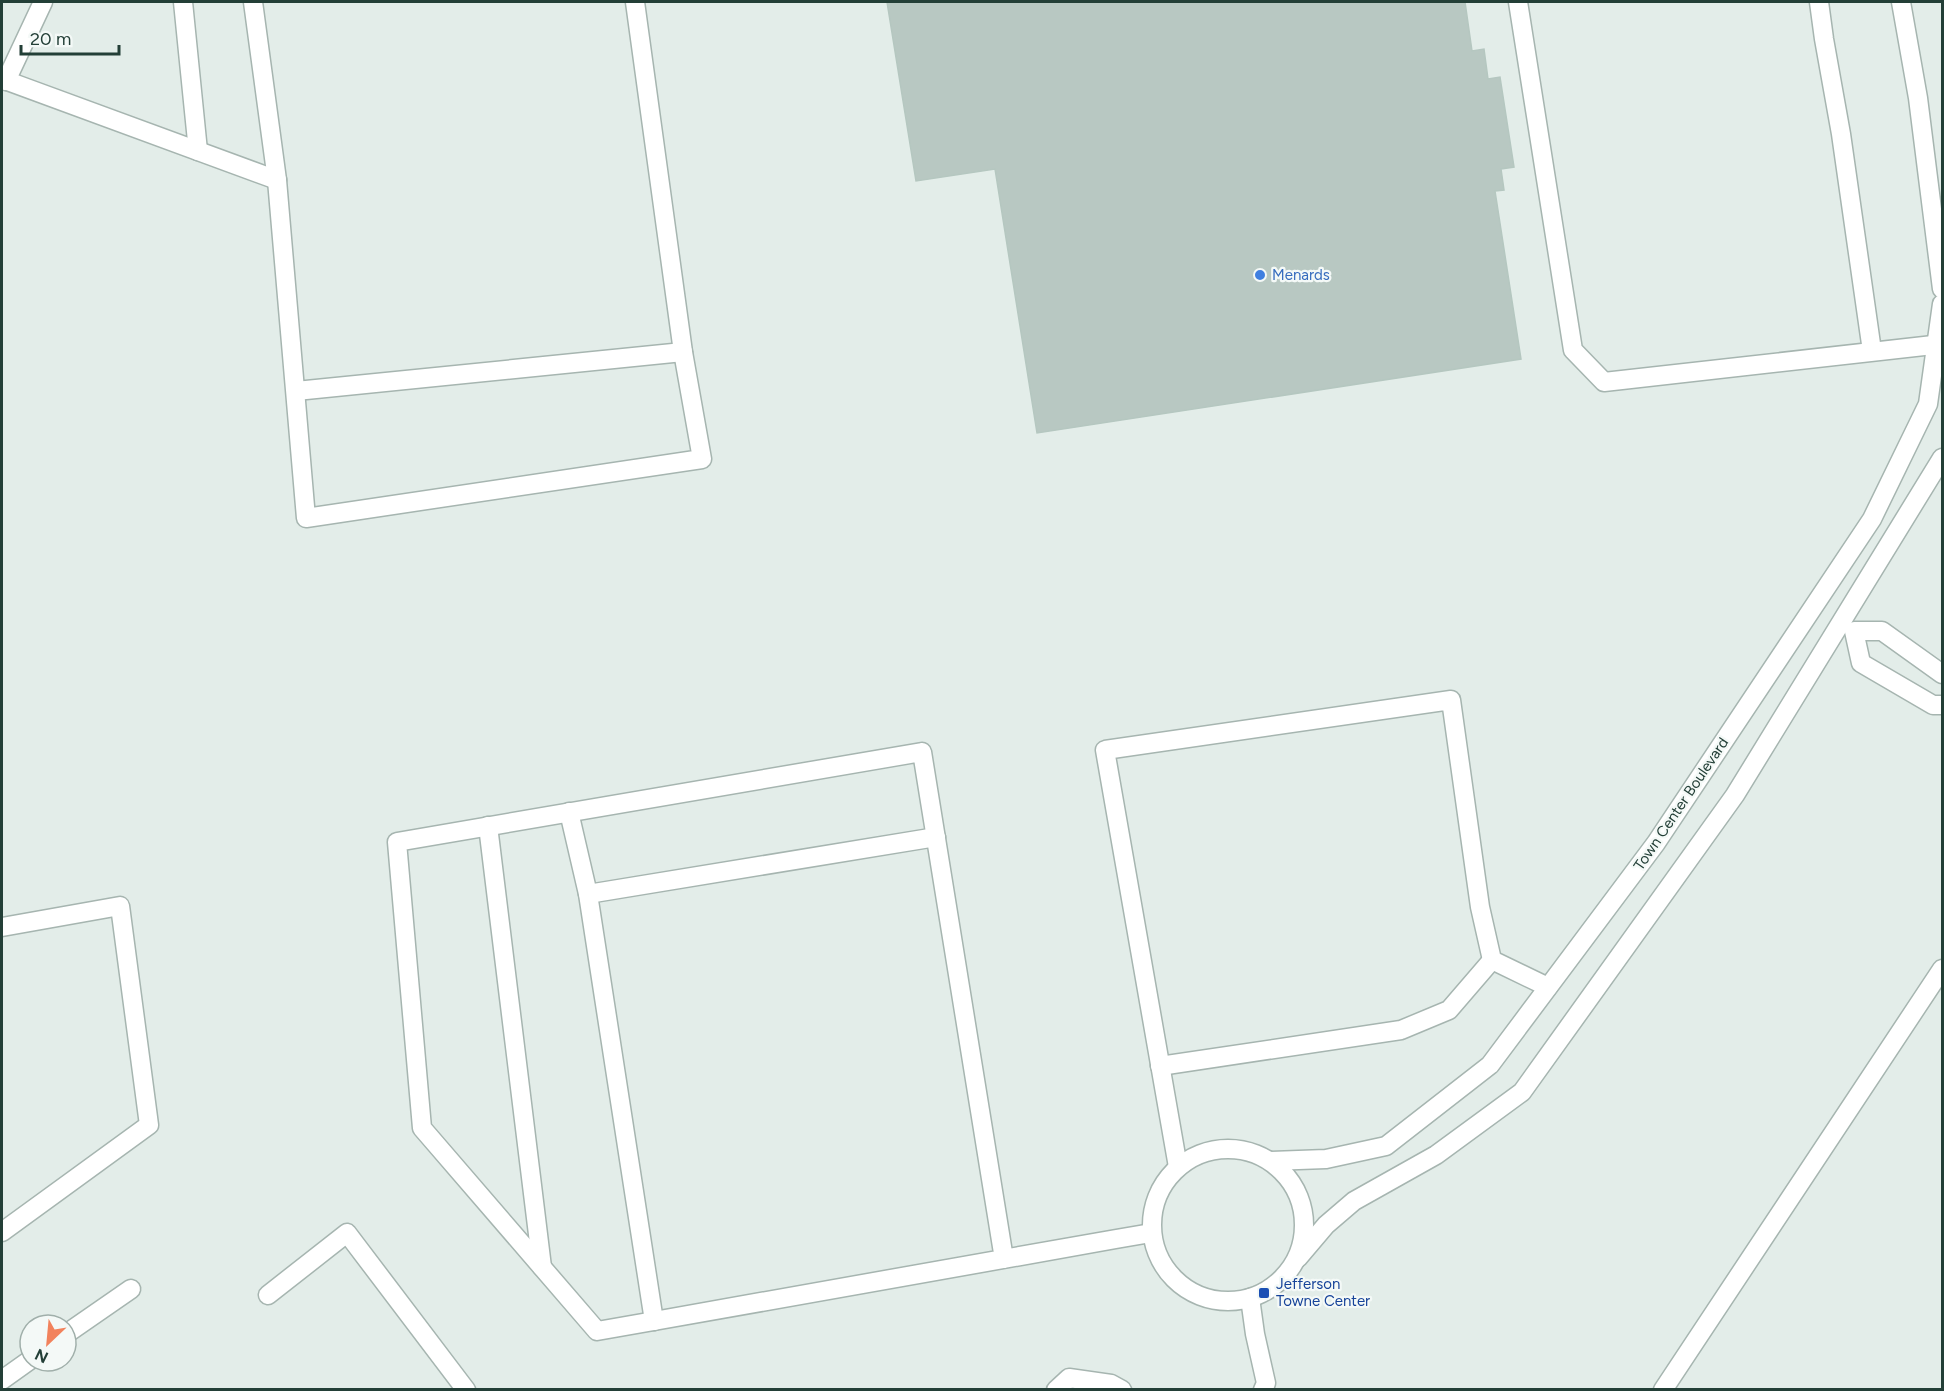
<svg xmlns="http://www.w3.org/2000/svg" width="1944" height="1391" viewBox="0 0 1944 1391" font-family="Figtree,sans-serif">
<style>
.building{fill:#b8c8c2;stroke:#b5c7c0;stroke-width:1.5}
.lines{fill:none;stroke-linecap:round;stroke-linejoin:round}
.minor-casing{stroke:#a6b5b0;stroke-width:21}
.minor{stroke:#fff;stroke-width:18}
.shop-dot{fill:#3f7fe0;stroke:#f4f9f7;stroke-width:2}
.transit-dot{fill:#1a4fb4;stroke:#f4f9f7;stroke-width:2}
.labels{text-anchor:middle;dominant-baseline:central;stroke-width:4.5;stroke-linejoin:round;paint-order:stroke}
.shop-label{font-size:15px;fill:#366cbe;stroke:#f4f9f7;text-anchor:start}
.street-label{font-size:15px;fill:#233f37;stroke:#f4f9f7}
.transit-label{font-size:15px;fill:#164399;stroke:#f4f9f7;text-anchor:start}
</style>
<rect width="100%" height="100%" fill="#e3ede9"/>
<polygon class="building" points="887,2 1465,2 1472,51 1484,49 1488,79 1500,77 1514,167 1501,169 1504,190 1495,191 1521,359 1037,433 995,169 916,181"/>
<g class="lines">
<defs>
<g id="minor">
<polyline points="183,2 198,151"/>
<polyline points="253,2 277,180 306,518 702,459 683,352 635,2"/>
<polyline points="1518,2 1573,350 1604,382 1942,344"/>
<polyline points="1819,2 1824,39 1841,134 1872,351"/>
<polyline points="1901,2 1918,98 1942,289"/>
<polyline points="2,79 277,180"/>
<polyline points="6,81 43,2"/>
<polyline points="296,391 683,352"/>
<polyline points="1942,674 1882,631 1854,631 1861,663 1933,705 1942,705"/>
<polyline points="569,812 588,894 654,1321"/>
<polyline points="488,826 542,1267"/>
<polyline points="588,894 936,837"/>
<polyline points="2,927 120,906 149,1125 2,1232"/>
<polyline points="1160,1066 1401,1030 1449,1010 1492,960"/>
<circle cx="1228" cy="1225" r="76"/>
<polyline points="1271,1161 1326,1159 1386,1146 1490,1065 1656,843 1872,519 1928,404 1942,304"/>
<polyline points="1178,1167 1105,750 1451,700 1480,907 1492,960 1548,987"/>
<polyline points="1298,1258 1326,1225 1354,1201 1436,1155 1522,1092 1735,795 1942,458"/>
<polyline points="1004,1259 922,752 397,842 422,1128 597,1331 654,1321 1116,1239 1151,1233"/>
<polyline points="268,1295 347,1233 466,1390"/>
<polyline points="1250,1298 1255,1334 1266,1383 1263,1390"/>
<polyline points="66,1334 131,1289"/>
<polyline points="2,1380 30,1360"/>
<polyline points="1056,1390 1069,1378 1111,1384 1122,1390"/>
<polyline points="1663,1390 1942,969"/>
</g>
</defs>
<use href="#minor" class="minor-casing"/>
<use href="#minor" class="minor"/>
</g>
<circle class="shop-dot" cx="1260" cy="275" r="6"/>
<rect class="transit-dot" x="1258" y="1287" width="12" height="12" rx="3"/>
<g class="labels">
<g class="shop-label">
<text x="1272" y="275">Menards</text>
</g>
<g class="street-label">
<text transform="translate(1681 804) rotate(-56)">Town Center Boulevard</text>
</g>
<g class="transit-label">
<text x="1276" y="1284">Jefferson<tspan x="1276" dy="17">Towne Center</tspan></text>
</g>
</g>
<rect width="1944" height="1391" fill="none" stroke="#233f37" stroke-width="6"/>
<g transform="translate(48 1343) rotate(206)"><circle r="28" fill="#f4f9f7" stroke="#a0afaa" stroke-width="1.5"/>
<path d="M0-4.5L10 22L0 15L-10 22Z" fill="#f2825c"/>
<text y="-9" font-size="16" font-weight="bold" text-anchor="middle" fill="#233f37">N</text>
</g>
<path d="M21 45v9h98v-9" fill="none" stroke="#233f37" stroke-width="3"/>
<text x="30" y="45" font-size="18" fill="#233f37" stroke="#f4f9f7" stroke-width="4.5" paint-order="stroke">20 m</text>
</svg>
